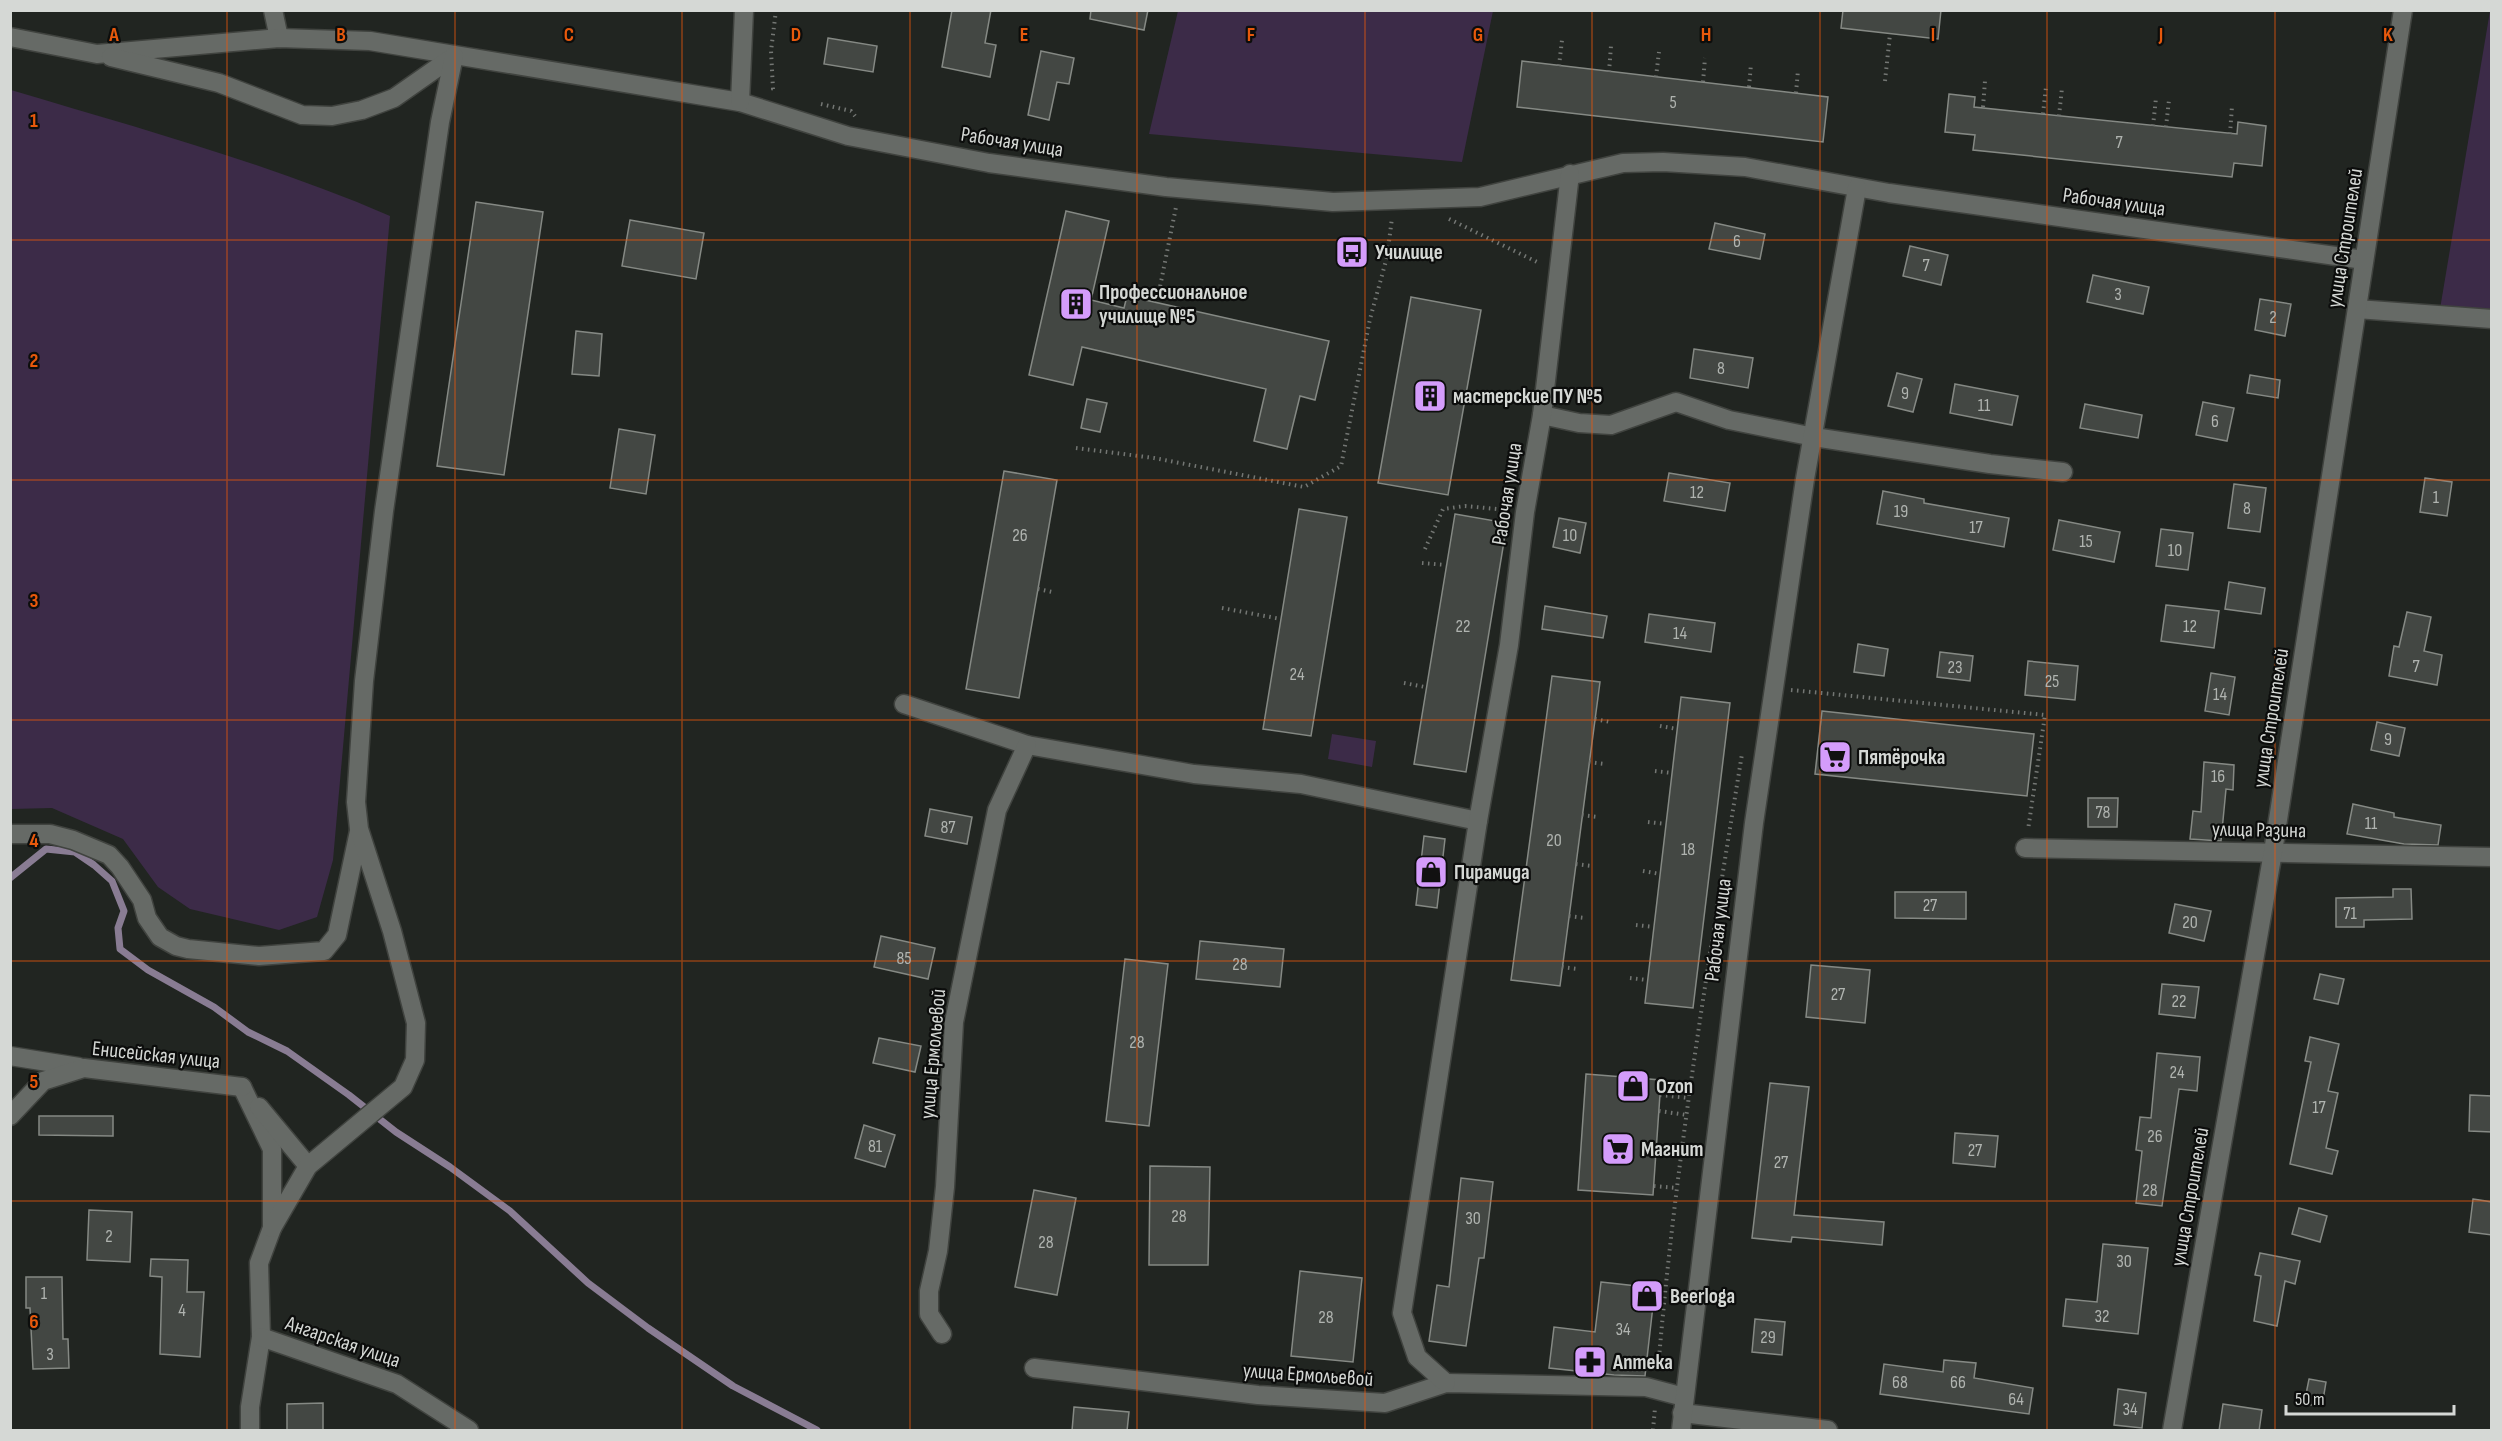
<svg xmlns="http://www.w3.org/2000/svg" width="2502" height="1441" viewBox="0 0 2502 1441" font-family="'Sofia Sans Condensed',sans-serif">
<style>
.green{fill:#3c2b48}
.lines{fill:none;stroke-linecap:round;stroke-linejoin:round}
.stream{stroke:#897c93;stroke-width:7}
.building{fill:#434743;stroke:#858984;stroke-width:1.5}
.minor-casing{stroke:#40433f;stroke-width:21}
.path{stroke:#747774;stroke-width:4;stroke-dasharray:1.5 4.5;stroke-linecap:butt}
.minor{stroke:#666a66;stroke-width:18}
.grid{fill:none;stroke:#e8590c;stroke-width:1.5;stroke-opacity:0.55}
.labels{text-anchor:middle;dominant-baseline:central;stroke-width:4.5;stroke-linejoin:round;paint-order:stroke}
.number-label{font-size:18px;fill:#b0b4b0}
.street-label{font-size:21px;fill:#d5d8d5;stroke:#0c0d0c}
.poi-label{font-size:21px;font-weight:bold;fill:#d5d8d5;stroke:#0c0d0c;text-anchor:start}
.grid-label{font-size:20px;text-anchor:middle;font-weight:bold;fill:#e8590c;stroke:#0c0d0c;stroke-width:4.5;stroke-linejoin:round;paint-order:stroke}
</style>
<rect width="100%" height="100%" fill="#212521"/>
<g class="green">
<polygon points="1178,11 1493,11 1462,162 1149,134"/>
<polygon points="2490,11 2491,11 2491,315 2440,309"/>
<path d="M11,90C138,128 267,163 390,216L333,860L317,917L279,930L190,909L158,887L123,839L52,808L11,809Z"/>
<polygon points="1332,734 1376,741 1372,767 1328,759"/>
</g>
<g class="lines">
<polyline class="stream" points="10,878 46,849 75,852 94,865 112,881 124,911 118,928 120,949 148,970 214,1007 248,1032 287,1051 349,1095 396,1132 450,1167 510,1211 588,1283 648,1328 733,1386 817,1430"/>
</g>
<g class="building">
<polygon points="952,10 991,10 985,43 996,45 990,77 942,67"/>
<polygon points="1091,10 1148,10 1144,30 1090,19"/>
<polygon points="1843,10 1941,10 1938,39 1841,28"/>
<polygon points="828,38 877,46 873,72 824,64"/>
<polygon points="1041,51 1074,58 1069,84 1057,82 1049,120 1028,115"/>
<polygon points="1522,61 1828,97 1823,142 1517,107"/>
<polygon points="1949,94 1975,97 1974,107 2237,134 2238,122 2266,126 2262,166 2234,163 2232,177 1973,150 1975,135 1945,132"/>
<polygon points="476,202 543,212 504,475 437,466"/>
<polygon points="1066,211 1109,221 1091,300 1124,308 1127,296 1329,341 1315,400 1300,396 1287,449 1254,441 1266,389 1082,347 1073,385 1029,375"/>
<polygon points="630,220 704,233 696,279 622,266"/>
<polygon points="1715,223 1765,234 1760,259 1709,249"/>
<polygon points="1910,246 1948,255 1941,285 1903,276"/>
<polygon points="2093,275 2149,287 2143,314 2087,302"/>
<polygon points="1411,297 1481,310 1448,495 1378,483"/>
<polygon points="2260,299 2291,304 2285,336 2255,330"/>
<polygon points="576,331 602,334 599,376 572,374"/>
<polygon points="1694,349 1753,358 1748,388 1690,378"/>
<polygon points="1897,373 1922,379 1913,412 1888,406"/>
<polygon points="2250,375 2280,380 2278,398 2247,393"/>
<polygon points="1955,384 2018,396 2012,425 1950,413"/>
<polygon points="1087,399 1107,403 1100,432 1081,428"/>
<polygon points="2203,402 2234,408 2227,441 2196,435"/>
<polygon points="2085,404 2142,415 2138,438 2080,428"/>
<polygon points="619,429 655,435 646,494 610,488"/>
<polygon points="1004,471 1057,480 1019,698 966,689"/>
<polygon points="1669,473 1730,483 1725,511 1664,501"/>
<polygon points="2425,478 2452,482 2447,516 2420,512"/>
<polygon points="2234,484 2266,488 2260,532 2228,528"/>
<polygon points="1883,491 1924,499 1924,503 2009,518 2004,547 1877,524"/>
<polygon points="1299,509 1347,517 1311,736 1263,729"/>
<polygon points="1455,514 1507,523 1466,772 1414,764"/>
<polygon points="1559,518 1586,523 1580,553 1553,547"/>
<polygon points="2059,520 2120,532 2114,562 2053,550"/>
<polygon points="2161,529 2193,533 2188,570 2156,566"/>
<polygon points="2229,582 2265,588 2261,614 2225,609"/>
<polygon points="2166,605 2219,611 2214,648 2161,641"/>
<polygon points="1545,606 1607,616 1603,638 1542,629"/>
<polygon points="2407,612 2431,617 2424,651 2442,655 2437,685 2389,676 2394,646 2399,647"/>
<polygon points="1649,614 1715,623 1711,652 1645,642"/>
<polygon points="1858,644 1888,649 1884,676 1854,672"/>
<polygon points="1940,652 1973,656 1970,681 1937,677"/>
<polygon points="2028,661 2078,666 2075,700 2025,695"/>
<polygon points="2211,673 2235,677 2229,715 2205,711"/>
<polygon points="1552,676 1600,682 1560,986 1511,980"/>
<polygon points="1681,697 1730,703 1693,1008 1645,1003"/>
<polygon points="1822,711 2034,734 2027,796 1815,774"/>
<polygon points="2377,722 2405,728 2399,756 2371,750"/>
<polygon points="2204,762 2234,765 2233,790 2226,789 2221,841 2190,839 2193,811 2201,812"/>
<polygon points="2088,798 2118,798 2117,827 2088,827"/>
<polygon points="2353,804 2394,813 2394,817 2441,825 2438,845 2404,844 2347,834"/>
<polygon points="930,809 972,817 967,844 925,836"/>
<polygon points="1424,836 1445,839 1437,908 1416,905"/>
<polygon points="2393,889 2411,889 2412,919 2364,920 2364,927 2336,927 2336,898 2393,897"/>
<polygon points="1895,892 1966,892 1966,919 1895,918"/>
<polygon points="2175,904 2211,911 2204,941 2169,933"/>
<polygon points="881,936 935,948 928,979 874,967"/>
<polygon points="1200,941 1284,949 1280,987 1196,979"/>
<polygon points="1125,959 1168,964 1149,1126 1106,1121"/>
<polygon points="1811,965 1870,970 1865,1023 1806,1017"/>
<polygon points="2320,974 2344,979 2338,1004 2314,999"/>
<polygon points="2162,984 2199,987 2195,1018 2159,1014"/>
<polygon points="2310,1037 2339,1044 2328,1091 2338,1093 2326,1148 2338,1151 2332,1174 2290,1164 2311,1062 2305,1061"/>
<polygon points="879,1038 921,1046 915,1072 873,1063"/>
<polygon points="2157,1053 2200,1057 2197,1091 2179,1089 2162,1206 2136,1203 2142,1151 2136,1150 2140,1117 2151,1118"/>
<polygon points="1586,1074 1661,1080 1653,1195 1578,1190"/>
<polygon points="1770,1083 1809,1087 1794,1215 1884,1222 1882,1245 1792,1237 1791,1242 1752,1238"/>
<polygon points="2470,1095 2492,1096 2492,1132 2469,1131"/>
<polygon points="39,1116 113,1116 113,1136 39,1135"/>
<polygon points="864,1125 895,1135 885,1167 855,1158"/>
<polygon points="1955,1133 1998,1136 1995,1167 1953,1163"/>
<polygon points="1150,1166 1210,1167 1208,1265 1149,1265"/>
<polygon points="1461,1178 1493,1182 1484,1258 1479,1258 1466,1346 1429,1341 1437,1285 1449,1287"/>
<polygon points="1034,1190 1076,1198 1057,1295 1015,1287"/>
<polygon points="2473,1199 2492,1202 2492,1235 2469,1232"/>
<polygon points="2299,1208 2327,1216 2320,1242 2292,1234"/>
<polygon points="89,1210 132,1212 130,1262 87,1260"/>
<polygon points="2103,1244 2148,1248 2138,1334 2063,1326 2066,1299 2097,1302"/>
<polygon points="2260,1253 2300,1261 2295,1284 2285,1281 2277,1326 2254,1321 2261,1276 2255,1275"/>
<polygon points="151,1259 188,1260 187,1292 204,1292 200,1357 160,1354 162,1277 150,1276"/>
<polygon points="1300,1271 1362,1278 1353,1362 1291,1356"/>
<polygon points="26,1277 62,1277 63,1339 68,1339 69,1368 33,1369 30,1308 26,1308"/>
<polygon points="1601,1282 1655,1288 1645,1376 1614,1375 1549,1368 1554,1327 1595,1332"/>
<polygon points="1755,1319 1785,1322 1782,1355 1752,1352"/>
<polygon points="1944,1360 1976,1363 1974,1378 2033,1388 2029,1414 1880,1394 1884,1364 1943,1372"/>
<polygon points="2309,1379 2326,1382 2322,1406 2304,1404"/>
<polygon points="2118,1389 2146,1393 2142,1428 2114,1425"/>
<polygon points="323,1403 323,1431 287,1431 287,1404"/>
<polygon points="2223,1404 2262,1410 2259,1431 2219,1431"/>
<polygon points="1074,1407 1129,1412 1127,1431 1072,1431"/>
</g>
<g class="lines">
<defs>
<g id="minor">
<polyline points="273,10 279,38"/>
<polyline points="10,37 97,54 279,38 370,41 740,102 848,136 989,163 1166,187 1333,202 1480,197 1623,163 1663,162 1745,167 1889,193 2364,260"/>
<polyline points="111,57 219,83 302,115 332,116 362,110 394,98 454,56"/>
<polyline points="740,102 744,10"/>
<polyline points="2357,309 2492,319"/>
<polyline points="1542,415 1579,423 1611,425 1676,402 1729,420 1814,437 1990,464 2063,472"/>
<polyline points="904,704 1027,745 1194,774 1301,784 1478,821"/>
<polyline points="10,834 50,834 73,840 109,855 120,867 142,900 147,918 160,937 176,946 188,949 259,956 324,951 337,935 359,831"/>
<polyline points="2025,848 2492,857"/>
<polyline points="10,1056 79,1067"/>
<polyline points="242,1087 272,1149 272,1228 259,1263 261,1337 250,1407 250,1430"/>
<polyline points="259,1107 308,1166"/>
<polyline points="10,1116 43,1081 84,1068 242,1087"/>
<polyline points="272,1228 308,1166 403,1087 415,1060 416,1023 392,931 359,829 356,802 364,681 384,511 440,122 454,56"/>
<polyline points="942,1334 929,1314 929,1291 938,1251 945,1187 954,1022 997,810 1027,745"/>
<polyline points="261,1337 397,1384 469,1430"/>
<polyline points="1034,1368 1258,1395 1385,1403 1446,1383 1646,1387 1684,1397"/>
<polyline points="1446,1383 1417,1357 1402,1313 1478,821 1509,645 1525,512 1542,415 1570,174"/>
<polyline points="1682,1413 1828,1430"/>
<polyline points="1681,1430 1754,823 1805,479 1857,188"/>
<polyline points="2172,1430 2273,852 2403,10"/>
</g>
</defs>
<use href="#minor" class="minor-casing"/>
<g class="path">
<polyline points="776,10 771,51 773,89 777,91"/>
<polyline points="1559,66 1562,40"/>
<polyline points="1609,72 1611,46"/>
<polyline points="1656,77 1659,52"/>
<polyline points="1885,81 1890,34"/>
<polyline points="1703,82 1705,58"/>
<polyline points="1749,87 1751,64"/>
<polyline points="1796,93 1798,70"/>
<polyline points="821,104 851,111 855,116"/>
<polyline points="1983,107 1985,81"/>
<polyline points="2043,114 2046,87"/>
<polyline points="2059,116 2062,88"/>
<polyline points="2153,126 2156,98"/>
<polyline points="2166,127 2169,100"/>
<polyline points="2230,134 2232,106"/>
<polyline points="1449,219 1539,263"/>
<polyline points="1159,292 1176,207"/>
<polyline points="1076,448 1154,458 1304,487 1341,466 1370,319 1387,257 1392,218"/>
<polyline points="1425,549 1443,509 1465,506 1507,510"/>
<polyline points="1422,563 1446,565"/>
<polyline points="1038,589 1052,592"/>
<polyline points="1222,608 1281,619"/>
<polyline points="1404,683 1425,687"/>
<polyline points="1791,690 2045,715 2028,830"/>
<polyline points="1595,719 1610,722"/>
<polyline points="1660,726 1677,729"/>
<polyline points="1589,762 1605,764"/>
<polyline points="1655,771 1672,773"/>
<polyline points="1582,815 1598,817"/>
<polyline points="1648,822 1666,824"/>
<polyline points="1576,864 1592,866"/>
<polyline points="1643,871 1660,874"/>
<polyline points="1569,916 1585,918"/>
<polyline points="1636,925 1654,927"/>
<polyline points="1562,967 1578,969"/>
<polyline points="1630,978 1647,980"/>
<polyline points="1660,1095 1689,1098"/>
<polyline points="1659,1111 1687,1115"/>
<polyline points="1654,1186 1677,1188"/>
<path d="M1658,1370C1675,1163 1709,958 1742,754"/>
<polyline points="1653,1430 1655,1408"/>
</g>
<use href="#minor" class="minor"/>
</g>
<path class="grid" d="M227,10V1430M455,10V1430M682,10V1430M910,10V1430M1137,10V1430M1365,10V1430M1592,10V1430M1820,10V1430M2047,10V1430M2275,10V1430M10,240H2492M10,480H2492M10,720H2492M10,961H2492M10,1201H2492"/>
<defs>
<symbol id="bus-square" viewBox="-11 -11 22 22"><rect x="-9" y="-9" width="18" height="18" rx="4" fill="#d49cfb" stroke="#0c0d0c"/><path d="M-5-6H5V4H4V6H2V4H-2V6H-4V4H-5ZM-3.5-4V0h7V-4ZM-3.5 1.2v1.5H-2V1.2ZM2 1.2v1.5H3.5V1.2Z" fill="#111"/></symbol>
<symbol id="building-square" viewBox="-11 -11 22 22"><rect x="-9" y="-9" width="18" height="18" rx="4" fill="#d49cfb" stroke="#0c0d0c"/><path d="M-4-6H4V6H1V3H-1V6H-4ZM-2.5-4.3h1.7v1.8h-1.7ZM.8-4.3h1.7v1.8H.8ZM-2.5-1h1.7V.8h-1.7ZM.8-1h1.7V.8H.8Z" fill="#111"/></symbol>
<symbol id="supermarket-square" viewBox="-11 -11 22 22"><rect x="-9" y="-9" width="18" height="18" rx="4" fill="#d49cfb" stroke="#0c0d0c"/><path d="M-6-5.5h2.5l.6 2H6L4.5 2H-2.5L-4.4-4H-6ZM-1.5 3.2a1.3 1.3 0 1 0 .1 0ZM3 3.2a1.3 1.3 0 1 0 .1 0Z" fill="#111"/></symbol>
<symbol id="shop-square" viewBox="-11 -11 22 22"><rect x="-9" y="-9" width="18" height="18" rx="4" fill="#d49cfb" stroke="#0c0d0c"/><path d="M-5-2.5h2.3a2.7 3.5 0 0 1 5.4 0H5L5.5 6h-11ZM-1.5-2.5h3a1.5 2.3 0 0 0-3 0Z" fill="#111"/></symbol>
<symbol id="pharmacy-square" viewBox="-11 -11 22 22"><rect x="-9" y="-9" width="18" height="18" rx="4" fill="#d49cfb" stroke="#0c0d0c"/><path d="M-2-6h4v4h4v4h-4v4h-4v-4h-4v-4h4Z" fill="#111"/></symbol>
</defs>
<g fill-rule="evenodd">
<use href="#bus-square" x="1333" y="233" width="38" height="38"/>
<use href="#building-square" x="1057" y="285" width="38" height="38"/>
<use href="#building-square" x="1411" y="377" width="38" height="38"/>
<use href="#supermarket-square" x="1816" y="738" width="38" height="38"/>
<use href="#shop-square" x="1412" y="853" width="38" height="38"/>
<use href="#shop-square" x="1614" y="1067" width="38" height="38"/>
<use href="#supermarket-square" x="1599" y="1130" width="38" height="38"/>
<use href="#shop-square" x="1628" y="1277" width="38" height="38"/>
<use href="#pharmacy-square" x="1571" y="1343" width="38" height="38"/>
</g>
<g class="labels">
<g class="number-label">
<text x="1673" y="102">5</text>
<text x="2119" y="142">7</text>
<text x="1737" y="241">6</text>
<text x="1926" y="265">7</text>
<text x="2118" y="294">3</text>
<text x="2273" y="317">2</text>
<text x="1721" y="368">8</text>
<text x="1905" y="393">9</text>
<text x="1984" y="405">11</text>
<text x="2215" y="421">6</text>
<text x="1697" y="492">12</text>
<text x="2436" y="497">1</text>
<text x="2247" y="508">8</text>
<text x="1901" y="511">19</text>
<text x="1976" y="527">17</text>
<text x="1020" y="535">26</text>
<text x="1570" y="535">10</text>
<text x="2086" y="541">15</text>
<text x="2175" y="550">10</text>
<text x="1463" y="626">22</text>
<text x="2190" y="626">12</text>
<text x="1680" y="633">14</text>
<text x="2416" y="666">7</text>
<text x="1955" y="667">23</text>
<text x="1297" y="674">24</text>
<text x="2052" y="681">25</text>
<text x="2220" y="694">14</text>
<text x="2388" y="739">9</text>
<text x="2218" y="776">16</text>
<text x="2103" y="812">78</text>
<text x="2371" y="823">11</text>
<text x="948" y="827">87</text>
<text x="1554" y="840">20</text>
<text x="1688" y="849">18</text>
<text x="1930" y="905">27</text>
<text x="2350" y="913">71</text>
<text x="2190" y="922">20</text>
<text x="904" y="958">85</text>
<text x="1240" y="964">28</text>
<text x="1838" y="994">27</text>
<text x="2179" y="1001">22</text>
<text x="1137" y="1042">28</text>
<text x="2177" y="1072">24</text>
<text x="2319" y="1107">17</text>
<text x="2155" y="1136">26</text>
<text x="875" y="1146">81</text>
<text x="1975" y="1150">27</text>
<text x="1781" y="1162">27</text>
<text x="2150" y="1190">28</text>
<text x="1179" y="1216">28</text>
<text x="1473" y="1218">30</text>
<text x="109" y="1236">2</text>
<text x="1046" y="1242">28</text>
<text x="2124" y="1261">30</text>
<text x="44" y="1293">1</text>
<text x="182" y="1310">4</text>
<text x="2102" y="1316">32</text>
<text x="1326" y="1317">28</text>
<text x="1623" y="1329">34</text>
<text x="1768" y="1337">29</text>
<text x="50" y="1354">3</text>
<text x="1900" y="1382">68</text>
<text x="1958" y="1382">66</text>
<text x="2016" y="1399">64</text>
<text x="2130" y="1409">34</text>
</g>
<g class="street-label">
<text transform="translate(1012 142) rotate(9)">Рабочая улица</text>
<text transform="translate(2114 202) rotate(8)">Рабочая улица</text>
<text transform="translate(2345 238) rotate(-81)">улица Строителей</text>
<text transform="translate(1507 494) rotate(-81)">Рабочая улица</text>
<text transform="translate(2271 718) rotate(-81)">улица Строителей</text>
<text transform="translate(2259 830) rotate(1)">улица Разина</text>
<text transform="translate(1718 930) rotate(-83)">Рабочая улица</text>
<text transform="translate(933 1054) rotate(-85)">улица Ермольевой</text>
<text transform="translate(156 1055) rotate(6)">Енисейская улица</text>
<text transform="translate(2190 1197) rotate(-80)">улица Строителей</text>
<text transform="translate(343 1342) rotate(19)">Ангарская улица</text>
<text transform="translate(1308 1375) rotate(4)">улица Ермольевой</text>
</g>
<g class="poi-label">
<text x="1375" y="252">Училище</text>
<text x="1099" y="292">Профессиональное<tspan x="1099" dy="24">училище №5</tspan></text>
<text x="1453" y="396">мастерские ПУ №5</text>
<text x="1858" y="757">Пятёрочка</text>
<text x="1454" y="872">Пирамида</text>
<text x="1656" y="1086">Ozon</text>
<text x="1641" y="1149">Магнит</text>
<text x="1670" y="1296">Beerloga</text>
<text x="1613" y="1362">Аптека</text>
</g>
</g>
<g class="grid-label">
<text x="114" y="41">A</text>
<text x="341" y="41">B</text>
<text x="569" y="41">C</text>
<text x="796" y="41">D</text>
<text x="1024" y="41">E</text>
<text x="1251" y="41">F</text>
<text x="1478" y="41">G</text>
<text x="1706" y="41">H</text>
<text x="1933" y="41">I</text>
<text x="2161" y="41">J</text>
<text x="2388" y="41">K</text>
<text x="34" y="127">1</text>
<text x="34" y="367">2</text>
<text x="34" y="607">3</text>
<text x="34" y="847">4</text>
<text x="34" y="1088">5</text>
<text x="34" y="1328">6</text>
</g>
<rect width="2502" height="1441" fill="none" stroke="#d5d8d5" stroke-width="24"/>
<path d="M2286 1405v9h168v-9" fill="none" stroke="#d5d8d5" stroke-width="3"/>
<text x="2295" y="1405" font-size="18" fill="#d5d8d5" stroke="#0c0d0c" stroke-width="4.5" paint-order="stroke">50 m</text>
</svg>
